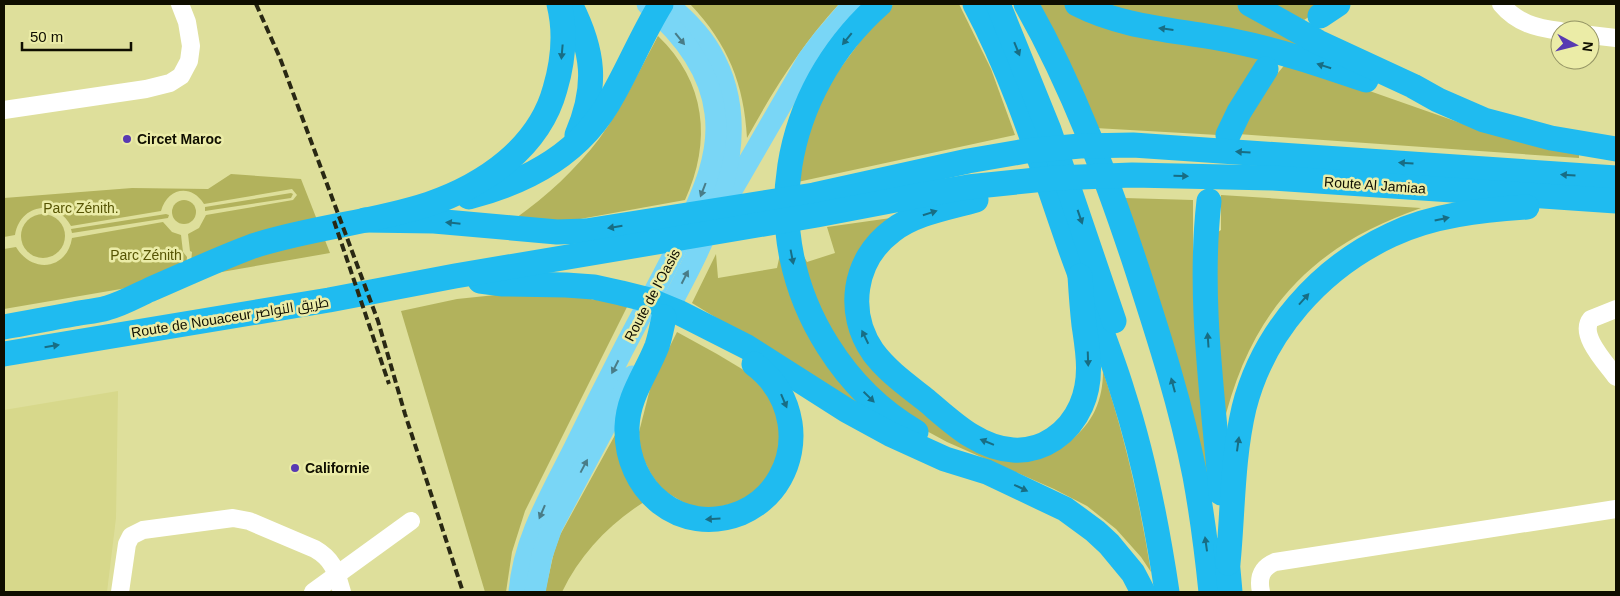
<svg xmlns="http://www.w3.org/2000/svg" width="1620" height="596" viewBox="0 0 1620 596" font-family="Helvetica,Cairo,sans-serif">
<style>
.built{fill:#d7d88b}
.green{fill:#b2b25c}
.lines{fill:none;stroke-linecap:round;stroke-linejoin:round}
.minor{stroke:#fff;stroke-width:18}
.major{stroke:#79d6f6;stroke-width:21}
.highway{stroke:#1fbbf0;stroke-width:25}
.rail{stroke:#292813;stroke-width:4;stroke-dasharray:8 4;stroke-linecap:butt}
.oneway{fill:#186d84}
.oneway2{fill:#497c87}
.poi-dot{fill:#583ab2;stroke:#ebeca7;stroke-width:2}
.labels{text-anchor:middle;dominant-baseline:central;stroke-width:5;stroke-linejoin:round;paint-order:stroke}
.poi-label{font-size:14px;font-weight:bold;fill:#0f0e00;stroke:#ebeca7;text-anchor:start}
.street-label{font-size:14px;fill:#0f0e00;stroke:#ebeca7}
.park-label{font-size:14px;fill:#565403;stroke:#ebeca7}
</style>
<rect width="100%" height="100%" fill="#dedf9b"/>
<polygon class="built" points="118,391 116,518 107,592 4,592 4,410"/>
<g class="green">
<path d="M690,4H839C802,44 773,91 747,138C744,84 728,44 690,4Z"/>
<polygon points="894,4 959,4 991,69 1015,135 793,183 819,97 879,16"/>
<polygon points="1038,4 1063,4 1075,10 1268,52 1218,135 1095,128"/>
<polygon points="1096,4 1236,4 1280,29 1335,58"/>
<polygon points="1272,4 1329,4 1304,20"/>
<path d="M658,36C706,82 712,141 685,200L580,219L564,221L516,218C547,196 575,170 599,139C622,108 639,71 658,36Z"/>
<polygon points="1287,62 1472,127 1579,154 1579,158 1238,134 1273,79"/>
<path d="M231,174L301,179L330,253L193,277L190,273L192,252L190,251L188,234L199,228L206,215L293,200L297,195L292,189L204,204C191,183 167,188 161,211L71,226C56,198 20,204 15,235L4,237V198L132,188L208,189Z"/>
<polygon points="291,193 293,194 291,198 205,211 205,207"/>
<path d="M1221,195L1421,208C1308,247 1249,314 1222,430L1212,236L1221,230Z"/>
<polygon points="1124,198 1193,200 1193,270 1211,517"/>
<circle cx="184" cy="212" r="12"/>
<circle cx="43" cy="236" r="22"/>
<polygon points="166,214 169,215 168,218 72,233 71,229"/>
<path d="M898,217L846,313L961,436L1070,441C1093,423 1103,400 1103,371C1125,437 1140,504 1151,572L1141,557L1116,529L1087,506L1054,489L947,442L912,423L895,412L828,336L795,240L807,262L835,253L827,227Z"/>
<path d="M163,222L172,232L181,235L183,252L187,257L185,278L4,309V249L16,247C32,274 67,270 72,238Z"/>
<polygon points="782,245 789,278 902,431 692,303 716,254 718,278 777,268"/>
<polygon points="514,293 572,296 628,305 525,511 512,552 506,592 485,592 401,311 457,299"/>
<polygon points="677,332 717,354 742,369 752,377 773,400 781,426 775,472 746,500 715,508 699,507 686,504 666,492 658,484 651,474 641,454 639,432 650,389 660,366"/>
<path d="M620,426L647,500C610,523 581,553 562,592H545L554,552L560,535Z"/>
</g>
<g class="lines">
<g class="minor">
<path d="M1501,4C1517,23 1536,28 1560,31"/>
<polyline points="1590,35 1616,38"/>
<polyline points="4,110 146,89 170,83 181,76 189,61 191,46 187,22 180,4"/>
<path d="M1616,309L1591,319C1578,335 1607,364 1616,377"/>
<path d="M120,592L127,544L131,536L143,530L233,518L249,521L315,549C334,560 336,572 342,592"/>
<polyline points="313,592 411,521"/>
<path d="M1261,592C1258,578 1261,568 1275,562L1616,509"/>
</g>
<g class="major">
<polyline points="727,199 808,59 823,39 853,4"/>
<path d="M661,323C704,243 763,141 711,52C700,33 684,18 668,4"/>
<path d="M519,592C523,540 551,494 574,448C590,415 606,383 623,350C642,313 663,277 681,239C699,200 721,158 715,113C710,69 680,32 647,4"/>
<polyline points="535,592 542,556 552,527 632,376"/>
</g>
<g class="highway">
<path d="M570,4C594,51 598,86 577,135"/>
<path d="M880,4C781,92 756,233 828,346C850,381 880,411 916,432"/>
<path d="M975,4C1014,77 1039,158 1066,236C1084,289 1107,340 1123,393C1144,458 1157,525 1167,592"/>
<polyline points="998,4 1049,130 1114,321"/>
<path d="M1026,4C1073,87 1107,178 1137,269C1159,337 1181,405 1195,476C1202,514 1207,553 1211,592"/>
<path d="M1077,4C1125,29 1181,30 1233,41C1278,50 1322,65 1366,80"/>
<polyline points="1250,4 1318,42 1413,86 1438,100 1484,120 1551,138 1616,149"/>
<polyline points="1320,16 1338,4"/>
<polyline points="1228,135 1239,112 1266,69"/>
<path d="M469,197C530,181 583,152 613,95C630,65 643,33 661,4"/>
<path d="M976,200C948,208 915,213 892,231C853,260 846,313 873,352C887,371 907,385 926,400C951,421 978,448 1013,450C1043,452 1069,433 1081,406C1093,379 1088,352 1084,325C1082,308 1081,292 1080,276"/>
<path d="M1209,201C1198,298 1213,396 1221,493"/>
<polyline points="365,220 434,221 557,232 586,231 814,195 968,161 1026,151 1080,146 1133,145 1616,178"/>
<polyline points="480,281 503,284 566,285 594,287 621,293 649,300 678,312 747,347 846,410 890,434 945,459 987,472 1065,509 1095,531 1109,544 1133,573 1143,592"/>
<path d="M664,317C662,327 660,337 657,346C646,374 628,396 627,427C625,490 680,537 741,513C757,506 771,494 780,478C789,462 793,442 790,423C786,398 774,379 754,364"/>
<path d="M4,327C27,323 51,318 74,314C85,312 97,311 107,308C122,304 136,296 149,290C184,275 218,259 253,246C311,227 372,223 429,204C484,185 539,148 555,89C563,62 566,32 559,4"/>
<polyline points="4,354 329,300 455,276 817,215 927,194 968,187 1055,178 1132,175 1273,178 1616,201"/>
<polyline points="1226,547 1230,592"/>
<path d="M1228,563C1233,511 1232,459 1244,408C1263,332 1320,268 1391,235C1432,215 1482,210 1527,207"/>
</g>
<g class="rail">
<polyline points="256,4 280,58 378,321 405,414 463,592"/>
<polyline points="334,221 389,384"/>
</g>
</g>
<defs><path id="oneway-solid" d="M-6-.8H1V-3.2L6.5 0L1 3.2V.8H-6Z" transform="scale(1.25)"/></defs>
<g class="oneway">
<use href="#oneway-solid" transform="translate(1166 29) rotate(-173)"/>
<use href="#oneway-solid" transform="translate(847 39) rotate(129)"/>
<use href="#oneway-solid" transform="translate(1017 49) rotate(68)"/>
<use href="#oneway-solid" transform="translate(562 52) rotate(95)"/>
<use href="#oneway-solid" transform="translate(1324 66) rotate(-162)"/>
<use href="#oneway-solid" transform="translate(1243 152) rotate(-176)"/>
<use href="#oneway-solid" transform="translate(1406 163) rotate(-176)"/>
<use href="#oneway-solid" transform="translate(1568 175) rotate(-176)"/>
<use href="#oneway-solid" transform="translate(1181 176) rotate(1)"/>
<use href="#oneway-solid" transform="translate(930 213) rotate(-18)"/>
<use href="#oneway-solid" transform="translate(1080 217) rotate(71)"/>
<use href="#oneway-solid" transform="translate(1442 219) rotate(-12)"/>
<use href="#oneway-solid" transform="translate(453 223) rotate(-174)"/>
<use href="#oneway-solid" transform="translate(615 227) rotate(171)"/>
<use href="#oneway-solid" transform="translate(792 257) rotate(79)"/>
<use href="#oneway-solid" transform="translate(1304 299) rotate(-48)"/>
<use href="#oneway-solid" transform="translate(865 337) rotate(-116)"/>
<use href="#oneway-solid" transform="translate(1208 340) rotate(-94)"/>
<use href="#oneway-solid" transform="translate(52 346) rotate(-9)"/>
<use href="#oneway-solid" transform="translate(1088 359) rotate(88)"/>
<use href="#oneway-solid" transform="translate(1173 385) rotate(-105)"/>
<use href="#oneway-solid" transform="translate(869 397) rotate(44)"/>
<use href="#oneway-solid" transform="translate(784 401) rotate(67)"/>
<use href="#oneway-solid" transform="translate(987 442) rotate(-158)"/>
<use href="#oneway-solid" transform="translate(1238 444) rotate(-82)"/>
<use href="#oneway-solid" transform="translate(1021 488) rotate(25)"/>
<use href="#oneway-solid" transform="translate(713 519) rotate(177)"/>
<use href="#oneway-solid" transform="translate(1206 544) rotate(-98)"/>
</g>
<g class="oneway2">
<use href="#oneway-solid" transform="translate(680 39) rotate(51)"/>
<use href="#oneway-solid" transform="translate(703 190) rotate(111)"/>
<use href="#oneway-solid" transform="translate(685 277) rotate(-63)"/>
<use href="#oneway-solid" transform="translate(615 367) rotate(117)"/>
<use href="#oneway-solid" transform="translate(584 466) rotate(-62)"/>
<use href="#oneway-solid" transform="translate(542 512) rotate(113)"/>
</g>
<g class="poi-dot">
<circle cx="127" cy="139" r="5"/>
<circle cx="295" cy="468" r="5"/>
</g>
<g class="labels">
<g class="poi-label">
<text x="137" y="139">Circet Maroc</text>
<text x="305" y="468">Californie</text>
</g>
<g class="street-label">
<text transform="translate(1375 185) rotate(4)">Route Al Jamiaa</text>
<text transform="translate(652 295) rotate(-62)">Route de l'Oasis</text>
<text transform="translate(230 317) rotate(-9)">Route de Nouaceur طريق النواصر</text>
</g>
<g class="park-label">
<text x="81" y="208">Parc Zénith.</text>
<text x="146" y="255">Parc Zénith</text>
</g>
</g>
<rect width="1620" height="596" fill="none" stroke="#0f0e00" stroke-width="10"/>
<g transform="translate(1575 45) rotate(97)"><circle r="24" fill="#ebeca7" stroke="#939364"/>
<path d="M0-4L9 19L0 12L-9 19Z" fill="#583ab2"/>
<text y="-8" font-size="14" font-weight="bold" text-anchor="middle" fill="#0f0e00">N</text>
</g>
<path d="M22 42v8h109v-8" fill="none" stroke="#0f0e00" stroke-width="2.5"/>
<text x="30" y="42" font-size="15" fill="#0f0e00" stroke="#ebeca7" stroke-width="4" paint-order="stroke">50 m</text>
</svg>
